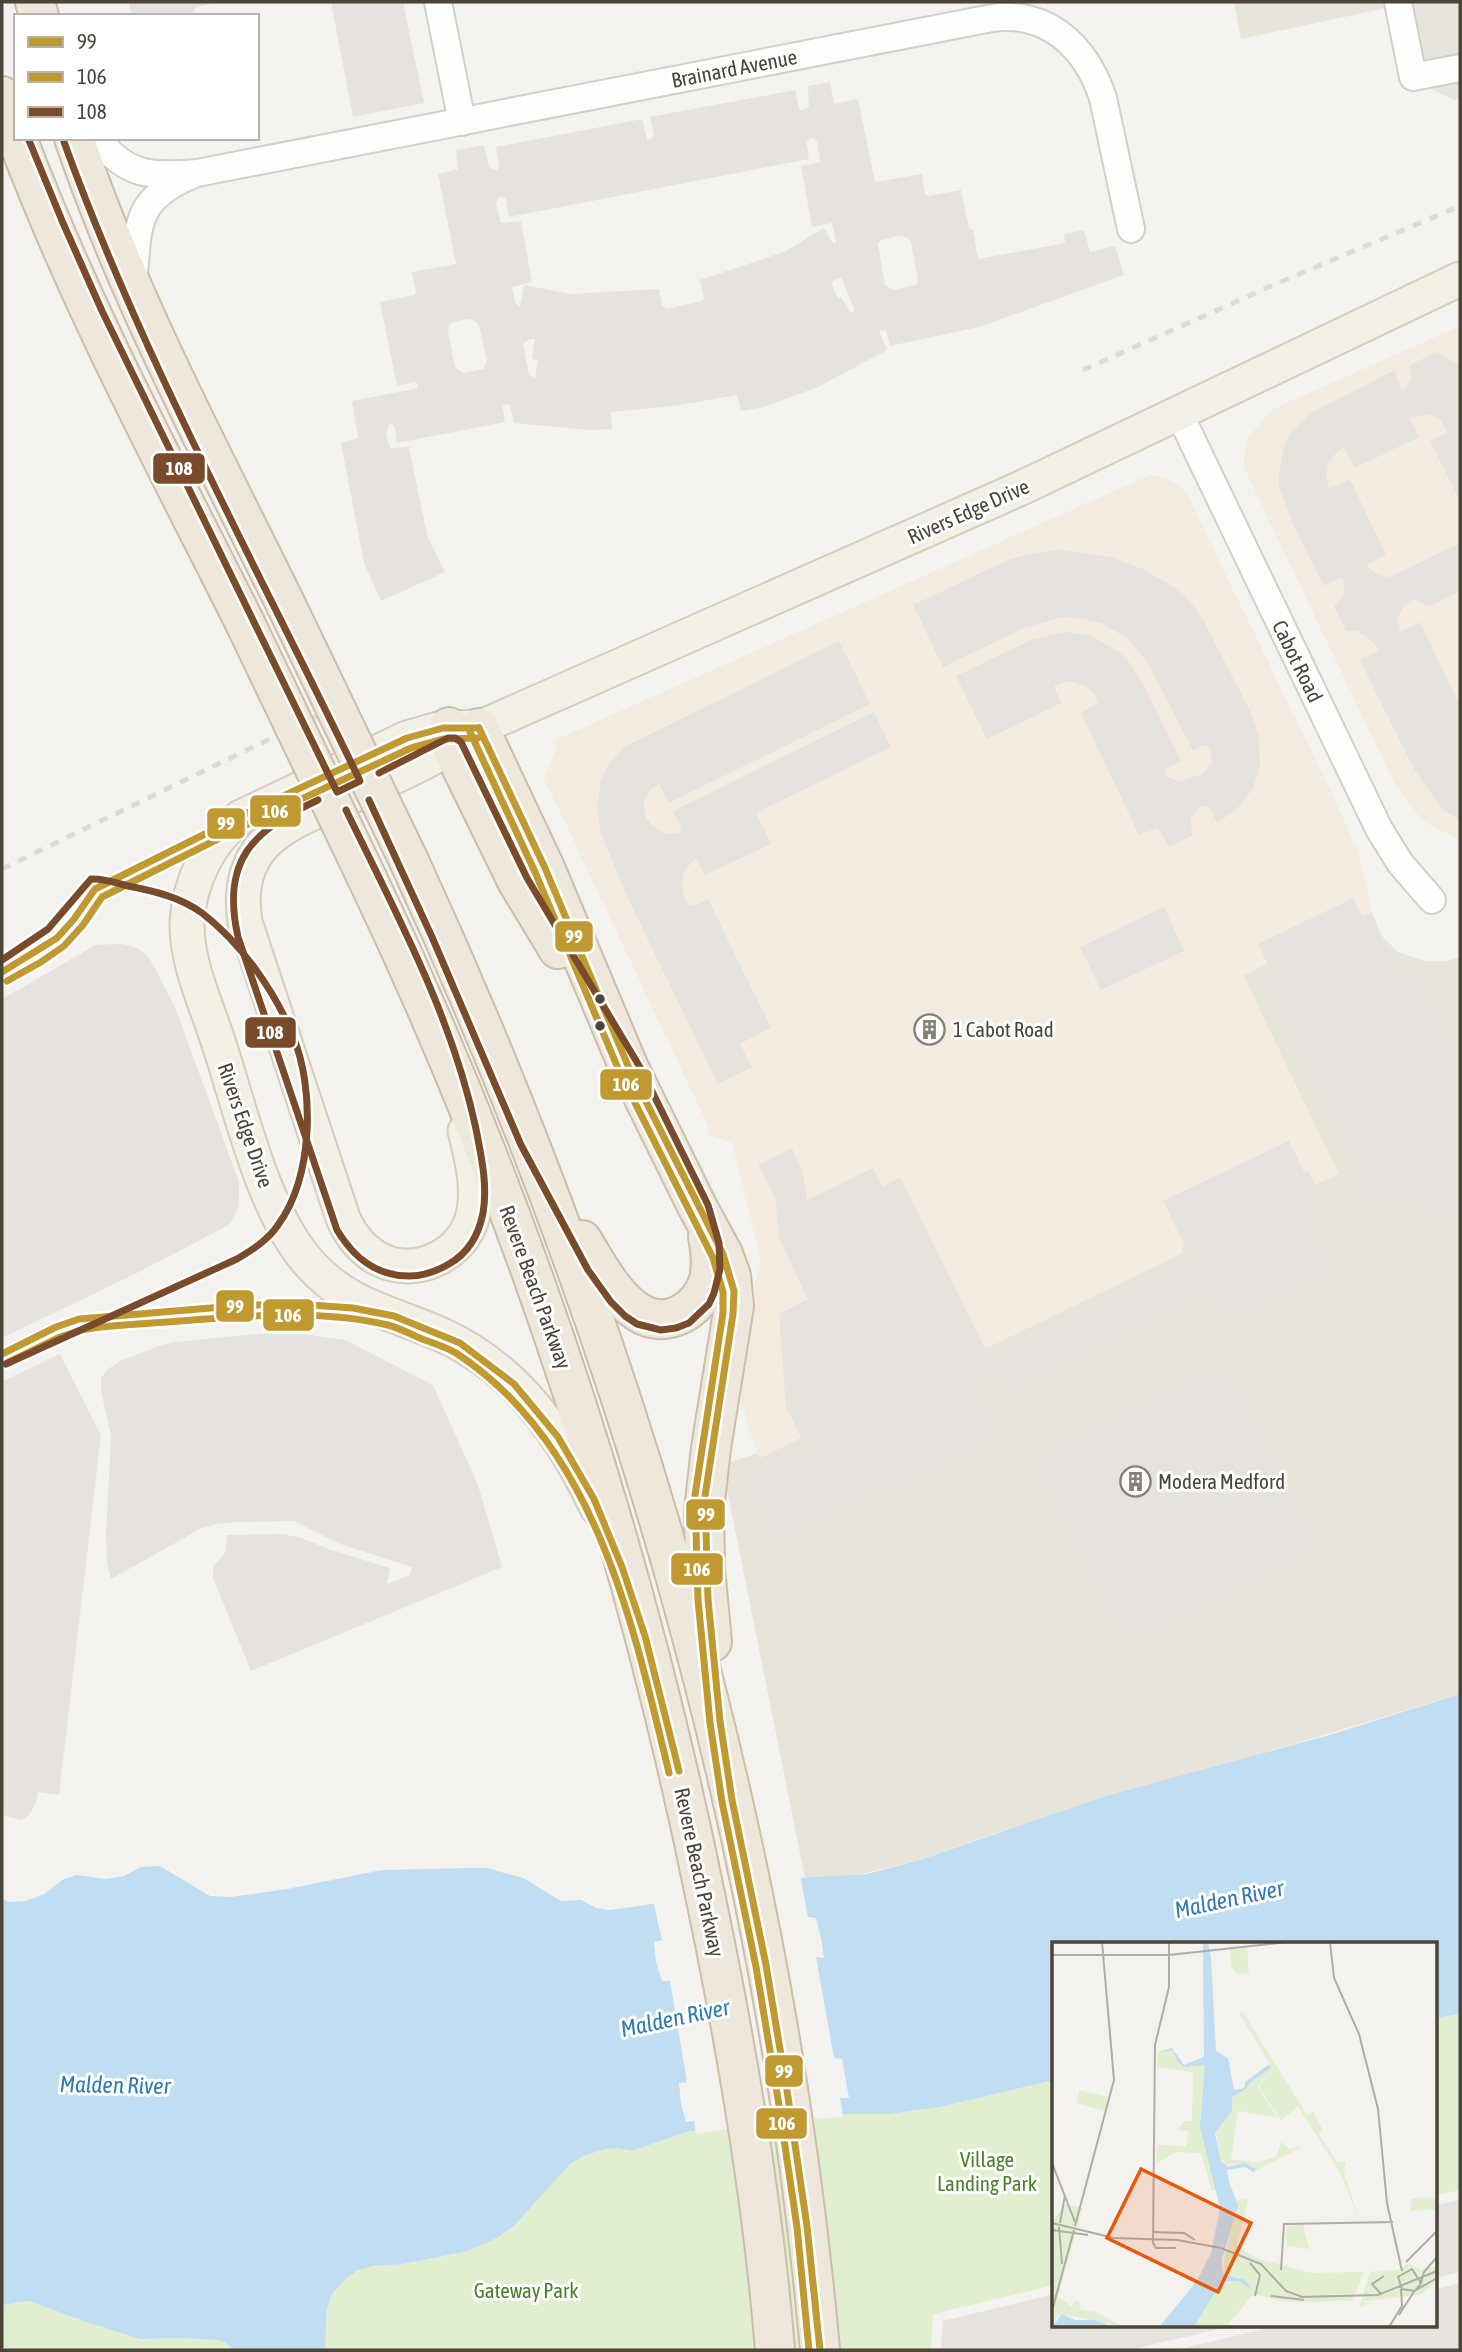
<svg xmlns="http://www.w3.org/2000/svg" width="1462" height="2352" viewBox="0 0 1462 2352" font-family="'Asap Condensed',sans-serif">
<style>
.residential{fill:#e7e4dc}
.commercial{fill:#f3ebdf}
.green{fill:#e1eecf}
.parking{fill:#e6e3df;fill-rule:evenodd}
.water{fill:#c0ddf1}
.pier{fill:#f4f2ee}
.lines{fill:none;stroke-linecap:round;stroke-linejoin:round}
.minor-casing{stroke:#d2d0cb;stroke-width:30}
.major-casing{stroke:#d6cebb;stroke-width:37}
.highway-casing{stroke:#ccbfa9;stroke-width:42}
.minor{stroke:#fdfdfc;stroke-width:26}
.major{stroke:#f2efe6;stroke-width:33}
.highway{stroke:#ede8db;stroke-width:38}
.rail{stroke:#dbdbda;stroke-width:5;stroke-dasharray:9 9;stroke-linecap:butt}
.highway-bridge-casing{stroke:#ccbfa9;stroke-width:42;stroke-linecap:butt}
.highway-bridge{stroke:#ede8db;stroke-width:38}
.bus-1-casing{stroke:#fff;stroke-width:12}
.bus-2-casing{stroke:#fff;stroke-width:12}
.bus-3-casing{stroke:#fff;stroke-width:12}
.bus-1{stroke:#c09931;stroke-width:7}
.bus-2{stroke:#c09931;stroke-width:7}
.bus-3{stroke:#7a4b2a;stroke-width:7}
.bus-dot{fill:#4b4439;stroke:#fff;stroke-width:2.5}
.labels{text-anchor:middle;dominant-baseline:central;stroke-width:6;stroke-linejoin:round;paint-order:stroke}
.street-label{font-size:21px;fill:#4b4439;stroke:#fff}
.poi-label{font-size:21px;fill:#4b4439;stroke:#fff;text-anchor:start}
.park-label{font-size:21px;fill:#4a7f2a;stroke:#fff}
.water-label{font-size:23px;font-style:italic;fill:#2e7ab2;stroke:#fff}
.inset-river{fill:none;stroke:#c0ddf1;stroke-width:3.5}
.inset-road{fill:none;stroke:#b0aca6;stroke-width:2}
.view{fill:#e8590c;fill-opacity:0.15;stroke:#e8590c;stroke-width:3.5}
.inset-edge{fill:none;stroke:#4b4439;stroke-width:3.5}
.line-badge{stroke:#fff;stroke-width:2.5}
.badge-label{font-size:19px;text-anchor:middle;font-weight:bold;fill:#fff}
</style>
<rect width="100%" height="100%" fill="#f4f2ee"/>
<g class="residential">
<polygon points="1234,2 1460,2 1460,98 1454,100 1407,78 1391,7 1241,39"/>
<polygon points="1371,911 1382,936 1398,952 1425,961 1447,961 1460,957 1460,1694 990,1835 917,1861 848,1877 805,1878 722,1465 758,1453 759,1458 1183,1252 1181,1248 1338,1174 1243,975"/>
</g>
<g class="commercial">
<polygon points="1460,326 1460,841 1422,820 1395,785 1244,468 1244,455 1248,437 1273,409"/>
<polygon points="1150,475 1163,477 1179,485 1187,494 1338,806 1360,857 1372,912 1243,976 1339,1174 1181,1248 1183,1253 760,1458 749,1430 741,1397 741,1379 745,1321 761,1261 732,1143 708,1134 709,1128 544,778 557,748 553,741"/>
</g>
<g class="green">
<polygon points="1460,2014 1460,2190 1436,2195 1436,2018"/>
<polygon points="1054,2080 1054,2285 933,2314 931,2350 325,2350 327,2308 332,2294 346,2278 358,2270 373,2266 403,2264 468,2251 495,2239 514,2226 570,2164 586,2155 604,2149 618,2148 632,2151 686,2132 730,2124 819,2114 889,2114 940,2107"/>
<polygon points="29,2301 86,2322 140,2339 183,2338 218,2340 226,2343 233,2350 2,2350 2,2305"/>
</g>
<g class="parking">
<polygon points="129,2 216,2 216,3 196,7 192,16 132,16"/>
<polygon points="331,2 403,2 424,103 353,117"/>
<path d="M830,82L834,104L858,99L875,182L922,174L925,194L928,196L961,190L969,228L973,230L978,259L1065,243L1064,234L1084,230L1090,252L1115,246L1124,275L979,327L890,346L886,330L879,331L887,350L818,387L764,407L741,411L737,395L674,406L611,412L612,429L590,430L514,423L510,405L502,404L505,422L397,443L395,428L392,424H389L386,434L390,448L409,447L427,535L445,572L381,601L364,563L341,443L358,438L352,401L418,388V385L415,382L397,386L380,302L414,295L416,293L412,272L456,264L438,174L458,169L456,150L484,145L489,167L495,170L498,169L499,165L496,147L642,119L647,140L652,139L654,135L650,117L795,90L799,109L802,110L809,106L808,86ZM812,138L817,141L820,162L801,166L812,227L832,223L836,244L832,242L824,228L784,252L700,280L704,298L702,301L666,309L662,305L659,289L570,294L524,285L520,307L515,303L512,287L532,282L521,221L501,223L496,203L498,198L505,197L506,199L509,217L809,159L806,141ZM902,235L911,241L918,282L915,285L893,290L885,285L878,243L882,240ZM841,277L854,309L853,313L850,312L841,297L838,298L832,285L833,281ZM465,319L473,320L479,325L487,362L483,369L463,373L455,367L448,331L449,325L452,323ZM530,339H535L532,359L538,360L535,379L529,374L523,344Z"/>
<polygon points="1438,351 1443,357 1460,365 1460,501 1430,441 1448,432 1440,420 1433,415 1409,417 1419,437 1355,468 1344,447 1333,456 1328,464 1326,475 1329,489 1350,479 1386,555 1366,565 1378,575 1390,577 1460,543 1460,591 1430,606 1413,599 1403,607 1397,618 1400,632 1420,622 1460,706 1460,820 1443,810 1415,771 1360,660 1380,650 1365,635 1356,631 1346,631 1334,606 1344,596 1344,581 1342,577 1324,586 1292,522 1279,486 1279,472 1285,444 1291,432 1312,412 1395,370 1402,392 1411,379 1410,365"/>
<polygon points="1057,550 1112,557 1145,570 1174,587 1191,603 1204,621 1252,715 1259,738 1260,765 1253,789 1236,810 1217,823 1209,807 1200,806 1190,819 1193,835 1169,847 1158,828 1139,835 1081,713 1098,703 1096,697 1087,687 1070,681 1054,686 1061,703 987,739 956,676 1031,640 1066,632 1092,636 1119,652 1129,662 1142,682 1181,761 1165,770 1166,776 1179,782 1202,774 1212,763 1210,747 1204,745 1193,751 1148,663 1128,639 1103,624 1084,619 1063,617 1024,628 943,667 913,605 1010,559 1034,553"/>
<polygon points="839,641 870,704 669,803 659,784 650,790 644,802 645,815 651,825 666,834 677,833 682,830 673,811 874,712 891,747 756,813 771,844 705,875 696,858 684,871 682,885 685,899 688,904 694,906 708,899 771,1028 740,1044 752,1067 718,1084 630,903 601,834 597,807 601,781 607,766 626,746"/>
<polygon points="1353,898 1361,914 1371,919 1402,976 1419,968 1460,1050 1460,1207 1421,1226 1407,1198 1386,1208 1258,944"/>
<polygon points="1164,907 1184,951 1101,990 1080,947"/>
<polygon points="120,944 132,946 142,951 151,961 175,1007 239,1182 239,1205 231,1223 225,1227 133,1275 2,1338 2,999 96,945"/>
<polygon points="1289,1141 1304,1172 1308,1171 1323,1202 1306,1210 1334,1270 1238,1317 1223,1287 1010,1391 995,1360 1193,1263 1163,1201"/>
<polygon points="792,1148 802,1171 807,1200 873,1168 882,1187 900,1177 996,1370 976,1380 1001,1431 786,1537 755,1476 807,1450 786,1407 779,1314 808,1299 779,1238 775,1197 758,1165"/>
<polygon points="257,1334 302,1334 345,1340 433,1385 478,1485 502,1567 251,1671 213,1578 213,1567 225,1553 227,1535 283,1534 302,1538 328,1549 390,1568 387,1584 410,1575 412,1567 337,1543 294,1521 237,1522 217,1524 202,1528 111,1579 107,1564 106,1534 111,1436 101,1391 101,1378 108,1369 120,1361 159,1346 174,1342"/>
<polygon points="60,1354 101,1435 59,1795 38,1792 35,1805 29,1815 21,1820 2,1815 2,1382"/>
<polygon points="1229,1365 1319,1549 1135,1639 1045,1455"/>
<polygon points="1460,2200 1460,2272 1436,2278 1436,2205"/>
<polygon points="1460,2283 1460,2350 1176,2350 1277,2326 1436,2326 1436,2289"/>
<polygon points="1054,2294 1054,2326 1232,2326 1129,2350 941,2350 943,2321"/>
</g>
<polygon class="water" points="1460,1694 1460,2014 1436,2018 1436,1944 1054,1944 1054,2080 940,2107 889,2114 819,2114 730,2124 686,2132 632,2151 618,2148 605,2149 586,2155 570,2164 514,2226 495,2239 468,2251 403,2264 373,2266 358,2270 346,2278 332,2294 327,2308 325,2350 233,2350 226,2343 218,2340 183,2338 140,2339 86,2322 29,2301 2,2305 2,1899 9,1902 26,1901 44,1894 64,1879 77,1875 106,1879 124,1876 141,1867 160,1866 210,1896 231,1897 287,1889 382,1870 470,1868 487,1868 523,1878 561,1901 581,1900 596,1908 609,1910 633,1907 800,1878 867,1874 917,1861 1106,1796 1333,1734"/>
<polygon class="pier" points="800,1875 808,1917 816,1918 821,1938 824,1958 816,1957 834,2058 842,2059 849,2098 840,2098 843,2117 776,2121 696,2134 694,2121 686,2122 681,2103 679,2083 687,2082 670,1981 662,1981 656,1961 654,1942 662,1940 653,1900"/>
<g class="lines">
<defs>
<g id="minor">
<polyline points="438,2 462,122"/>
<polyline points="1398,2 1413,77 1460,68"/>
<path d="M97,138C126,176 151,177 197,173L992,18C1048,10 1086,47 1103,98L1131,229"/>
<path d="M133,285C139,227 132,200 192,175"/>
<polyline points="1179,413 1379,829 1400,863 1432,900"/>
</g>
<g id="major">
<path d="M473,727L438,729L407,738L241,817C209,840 189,883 187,922C186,963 207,1006 219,1044C241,1111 263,1211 309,1263C348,1307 391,1312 442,1335C517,1369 563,1436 597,1508"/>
<path d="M465,1131C472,1159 481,1193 471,1222C458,1258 412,1278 377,1258C361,1249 350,1234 343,1218L245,922C241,896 243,872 259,850C281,823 316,812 346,799C392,778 439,759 479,728L1019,489L1460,279"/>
</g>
<g id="highway">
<polyline points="35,2 39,16"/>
<polyline points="2,96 16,135"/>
<path d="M17,138C80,305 165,463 245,623"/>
<path d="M74,138C129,300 211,452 286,605"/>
<polyline points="449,727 452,748 517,881 558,949"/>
<polyline points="479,728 545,868 629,1068 698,1208 723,1254 731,1276 734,1306 711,1448 704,1510 705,1568 712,1642"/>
<path d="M409,861C626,1331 774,1834 820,2350"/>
<path d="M368,880C525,1209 636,1552 708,1909C738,2054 763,2202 775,2350"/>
<path d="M582,1240C597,1264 613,1296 638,1312C666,1331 700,1310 709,1280C712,1265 711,1251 708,1237"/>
</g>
</defs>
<use href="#minor" class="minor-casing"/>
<use href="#major" class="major-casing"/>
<use href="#highway" class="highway-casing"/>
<use href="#minor" class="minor"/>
<use href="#major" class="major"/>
<use href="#highway" class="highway"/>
<g class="rail">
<polyline points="1083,370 1278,283 1460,206"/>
<polyline points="2,869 319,715"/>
</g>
<defs>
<g id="highway-bridge">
<polyline points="286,605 409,861"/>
<polyline points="245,623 368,880"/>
</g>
</defs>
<use href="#highway-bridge" class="highway-bridge-casing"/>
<use href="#highway-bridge" class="highway-bridge"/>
<defs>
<g id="bus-1">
<polyline points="479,728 545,868 629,1068 723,1254 734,1291 733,1314 705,1496 708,1599 720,1721 732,1800 766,1965 788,2097 807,2226 820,2350"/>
<polyline points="2,972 57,938 74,919 95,889 249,812 407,738 443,728 479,728"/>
<polyline points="2,1354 56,1327 79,1319 247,1305 310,1305 353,1308 394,1316 460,1343 514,1384 558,1437 594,1499 622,1567 645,1636 679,1771"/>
</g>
<g id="bus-2">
<polyline points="470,732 535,872 620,1073 713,1258 723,1292 723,1313 695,1495 698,1600 710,1723 722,1802 756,1967 778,2099 797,2227 809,2350"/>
<polyline points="7,981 41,962 64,946 83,925 102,897 254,821 411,748 444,739 478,738"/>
<path d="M7,1363L60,1337L81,1330C117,1323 156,1324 192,1320C257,1315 324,1310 388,1325C399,1328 411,1334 422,1339C433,1343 446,1347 456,1353C595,1444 633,1623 669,1773"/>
</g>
<g id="bus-3">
<path d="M28,138L63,223L102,311L337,792L360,781C259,570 144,363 64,142"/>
<path d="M318,800C252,831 221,860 238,937L337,1230C354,1258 376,1276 409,1276C423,1276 437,1271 449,1264C468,1253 479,1234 483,1213C488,1185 481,1155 476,1129C452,1016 396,913 346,810"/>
<polyline points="369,800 432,937 521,1145 588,1270 611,1302 625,1316 637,1324 661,1330 676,1328 689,1323 709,1304 714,1293 720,1269 719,1243 708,1205 641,1069 527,878 461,742 455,738 448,738 379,773"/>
<path d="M2,960L48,929L91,879C103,878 116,883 128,886C154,891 180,897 202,913C240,942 275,991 293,1036C315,1090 313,1177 278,1225C268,1240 252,1250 237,1259L6,1364"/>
</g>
</defs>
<use href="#bus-1" class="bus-1-casing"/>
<use href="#bus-2" class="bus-2-casing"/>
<use href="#bus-3" class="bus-3-casing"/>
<use href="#bus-1" class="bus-1"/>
<use href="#bus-2" class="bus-2"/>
<use href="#bus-3" class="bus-3"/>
</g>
<defs>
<symbol id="building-ring" viewBox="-11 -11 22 22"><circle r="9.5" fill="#fff" stroke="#868178" stroke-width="1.5"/><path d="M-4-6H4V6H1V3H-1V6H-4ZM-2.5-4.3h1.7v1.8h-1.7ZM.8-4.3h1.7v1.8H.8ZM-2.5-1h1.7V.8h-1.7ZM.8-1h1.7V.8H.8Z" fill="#868178"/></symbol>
</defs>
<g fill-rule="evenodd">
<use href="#building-ring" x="912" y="1012" width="35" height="35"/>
<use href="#building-ring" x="1118" y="1464" width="35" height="35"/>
</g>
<g class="bus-dot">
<circle cx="600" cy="999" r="6"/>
<circle cx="600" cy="1026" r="6"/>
</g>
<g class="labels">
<g class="street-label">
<text transform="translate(734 68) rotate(-11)">Brainard Avenue</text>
<text transform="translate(968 511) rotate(-24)">Rivers Edge Drive</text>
<text transform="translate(1298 661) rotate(64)">Cabot Road</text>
<text transform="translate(246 1125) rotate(71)">Rivers Edge Drive</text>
<text transform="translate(536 1287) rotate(70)">Revere Beach Parkway</text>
<text transform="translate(700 1872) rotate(78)">Revere Beach Parkway</text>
</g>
<g class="poi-label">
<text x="953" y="1029">1 Cabot Road</text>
<text x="1158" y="1481">Modera Medford</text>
</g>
<g class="park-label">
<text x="987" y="2159">Village<tspan x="987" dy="24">Landing Park</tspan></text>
<text x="526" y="2290">Gateway Park</text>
</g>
<g class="water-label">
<text transform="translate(1229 1899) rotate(-12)">Malden River</text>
<text transform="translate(675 2018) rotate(-12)">Malden River</text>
<text transform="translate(115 2085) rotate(1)">Malden River</text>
</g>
</g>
<g transform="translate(1052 1942)">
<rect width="385" height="385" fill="#f4f2ee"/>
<path d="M195,5L197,31L185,32L179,24L178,6ZM191,70L255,173L261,170L271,188L266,191L285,220H294L292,231L308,279L288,231L246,164L229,179L207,144L222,127L205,144L226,176L186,169L179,217L202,221L224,215L229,200L238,207L250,205L202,229L193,223L170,222L163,187L180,168V155L218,122L187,71ZM121,107L131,124L153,123L151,191L164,248L160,249L149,211L124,210L104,222L106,203L134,204L137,189L125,188L132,179H140L141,130L105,125L106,109ZM27,148L57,155L53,169L24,161ZM374,255L385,257V267L359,269V257ZM196,257L185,305L206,317L260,331L312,330L300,359L233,360L202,352L174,385H142L170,339H187L200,349L193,338L170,332L185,258ZM13,262L31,266L6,355L20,365L23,358L29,361L28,368L43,369L71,385L10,372L0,379V280ZM251,283L257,307L235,304L234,284ZM356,321L368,327L385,324V339L370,352L309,360L318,361L307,366L318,330L345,328Z" fill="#e1eecf"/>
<path d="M151,0H156L159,16L164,109L176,116L182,148L193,146V140L203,134L194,147L180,155V168L163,191L169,220L179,226L175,228L177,240L186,263L170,317V332L193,338L201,349L187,339H170L142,385H107L145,339L159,311L168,266L148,185L153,123L132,125L125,119L121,108L106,110L120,106L132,123L152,115ZM10,372L23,378H44L60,385H0Z" fill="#c0ddf1"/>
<path class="inset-river" d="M196,140L218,124M178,226L193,223L203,229"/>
<path class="inset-road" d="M278,0L282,36L307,92L326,167L335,261L350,329M0,13H117L235,0M117,45L103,103L101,301L104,306H124M117,46V0M0,221L23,280M0,281L62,296L125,298L169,306L209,322L234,349L250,355L326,353L385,329M8,281L13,253M23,284L62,138L50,0M7,285L10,322M0,288L36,293M100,290L132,291L143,298M354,320L385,289M198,321L208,333L203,354M229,328L232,282L341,280M369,341L360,327L346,335L350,347L363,349L368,343L369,341L371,333L372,330L385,315M364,348L385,336M329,352L320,342L332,334M219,354L252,358M0,369L22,288M347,373L363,348M337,385L350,364L349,347"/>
<path class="view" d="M89,227L199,281L166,350L55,296Z"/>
<rect width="385" height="385" class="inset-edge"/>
</g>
<g class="line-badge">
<rect x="152" y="452" width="54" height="33" rx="7" fill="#7a4b2a"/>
<rect x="249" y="794" width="53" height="34" rx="7" fill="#c09931"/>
<rect x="206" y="807" width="40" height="33" rx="7" fill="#c09931"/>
<rect x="554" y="920" width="40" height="33" rx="7" fill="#c09931"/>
<rect x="244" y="1016" width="53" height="33" rx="7" fill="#7a4b2a"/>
<rect x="599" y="1068" width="54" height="33" rx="7" fill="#c09931"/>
<rect x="215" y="1289" width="40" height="34" rx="7" fill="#c09931"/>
<rect x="262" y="1298" width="53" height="34" rx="7" fill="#c09931"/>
<rect x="685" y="1498" width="41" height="33" rx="7" fill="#c09931"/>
<rect x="670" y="1552" width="54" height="34" rx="7" fill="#c09931"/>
<rect x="764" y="2054" width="40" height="34" rx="7" fill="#c09931"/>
<rect x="755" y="2107" width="53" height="33" rx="7" fill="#c09931"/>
</g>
<g class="badge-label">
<text x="179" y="475">108</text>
<text x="275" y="818">106</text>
<text x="226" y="830">99</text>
<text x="574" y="943">99</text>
<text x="270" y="1039">108</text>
<text x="626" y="1091">106</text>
<text x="235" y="1313">99</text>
<text x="288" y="1322">106</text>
<text x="706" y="1521">99</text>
<text x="697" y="1576">106</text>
<text x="784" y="2078">99</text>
<text x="782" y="2130">106</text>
</g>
<rect width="1462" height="2352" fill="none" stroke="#4b4439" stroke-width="7"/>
<rect x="14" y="14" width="245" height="126" fill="#ffffff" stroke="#b7b4b0" stroke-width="2"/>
<rect x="28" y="37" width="35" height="10" fill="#c09931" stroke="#b7b4b0" stroke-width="2"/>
<text x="77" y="49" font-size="21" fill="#4b4439">99</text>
<rect x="28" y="72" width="35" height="10" fill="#c09931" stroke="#b7b4b0" stroke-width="2"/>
<text x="77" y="84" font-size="21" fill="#4b4439">106</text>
<rect x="28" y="107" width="35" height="10" fill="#7a4b2a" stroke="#b7b4b0" stroke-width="2"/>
<text x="77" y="119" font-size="21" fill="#4b4439">108</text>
</svg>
